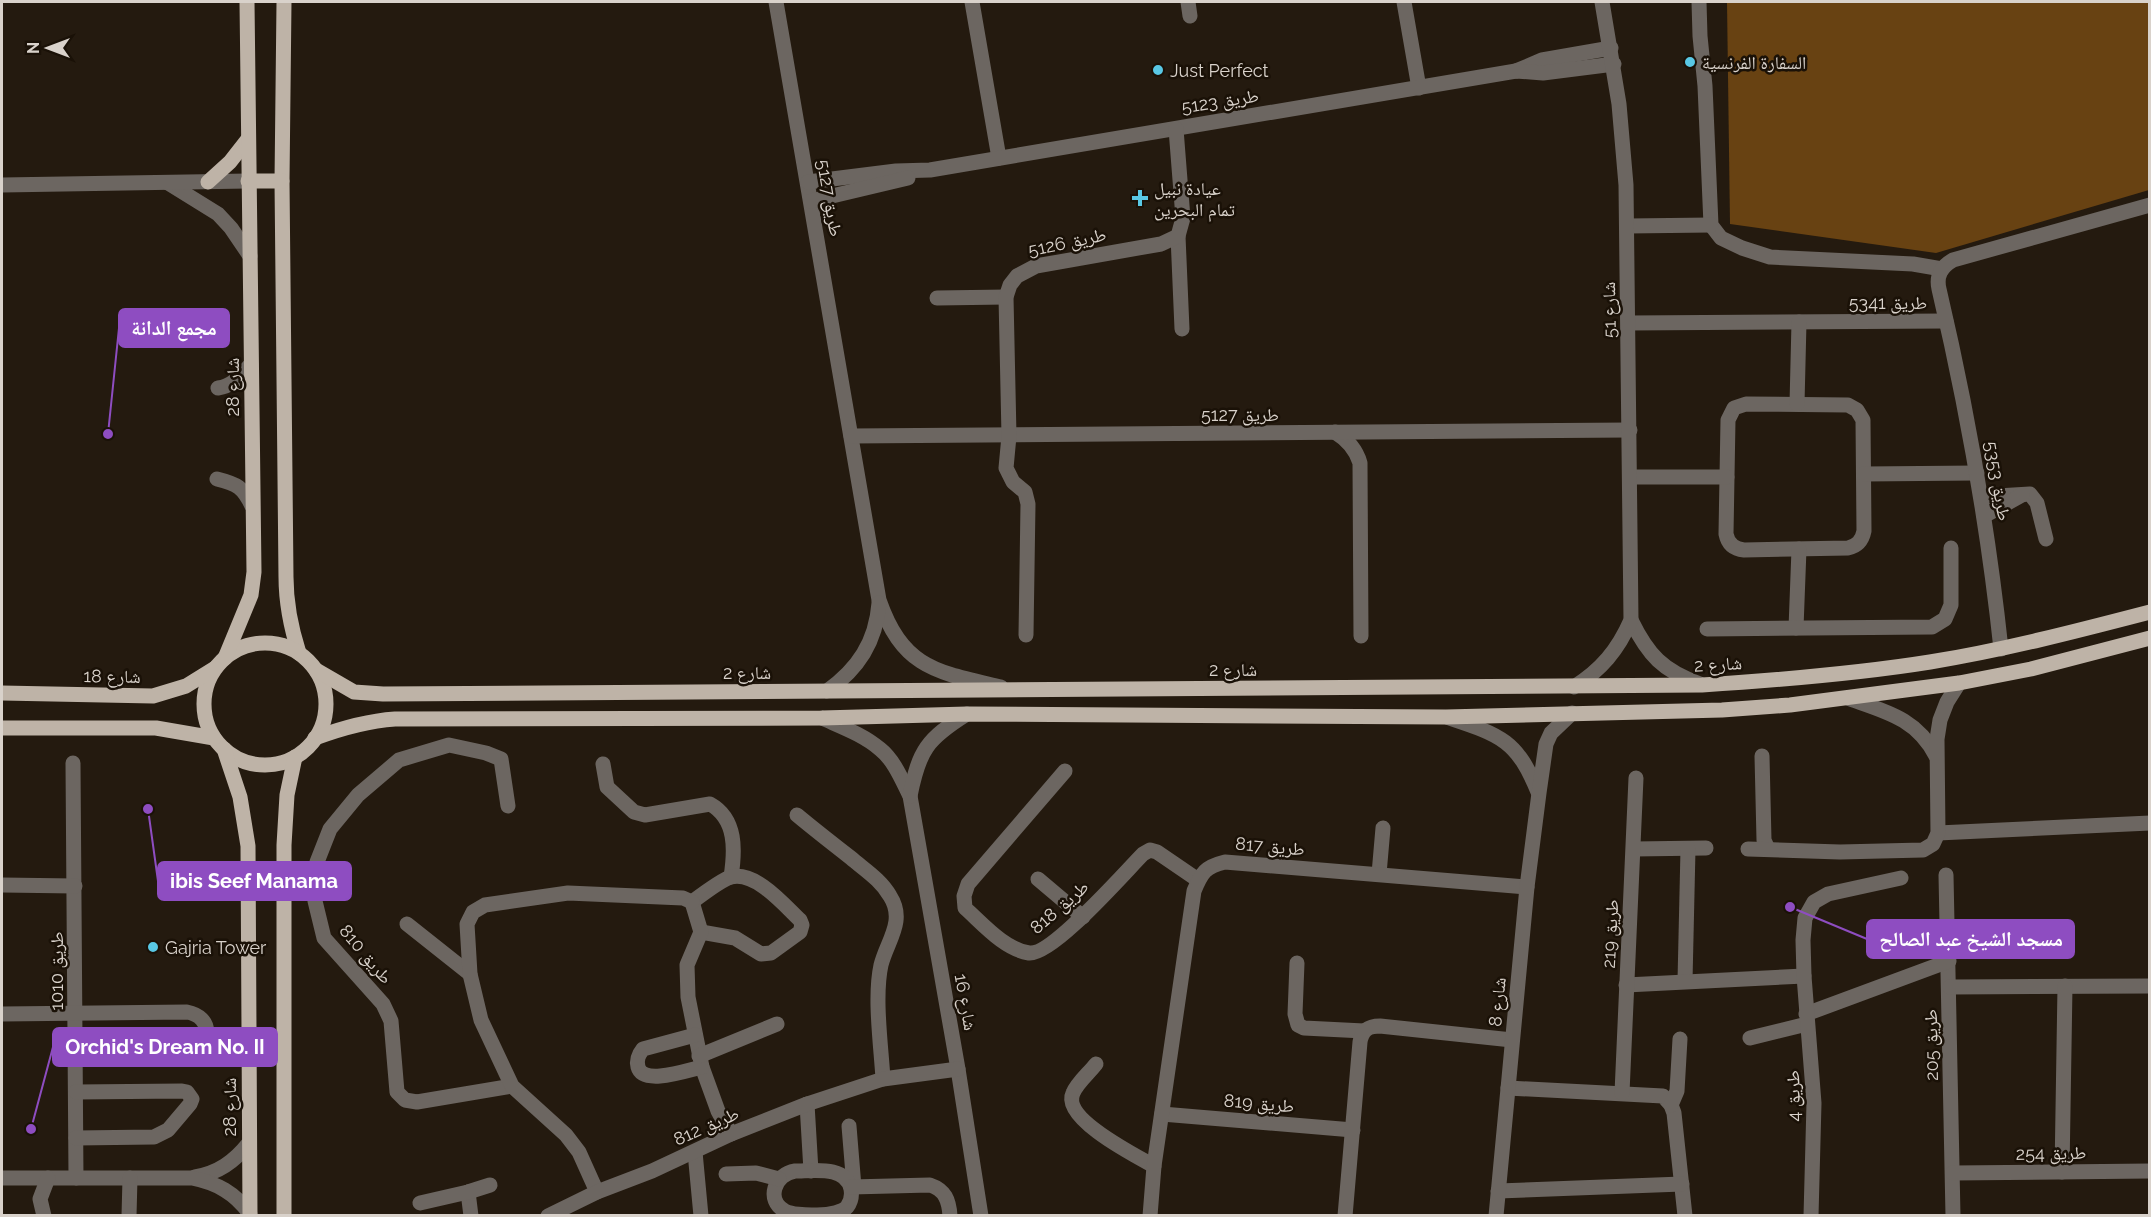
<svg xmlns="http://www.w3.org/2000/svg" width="2151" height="1217" viewBox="0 0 2151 1217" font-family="Raleway,'Noto Naskh Arabic',sans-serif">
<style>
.forest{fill:#684212}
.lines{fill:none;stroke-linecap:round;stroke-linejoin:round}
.minor{stroke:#6c6661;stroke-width:15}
.major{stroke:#beb3a7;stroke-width:15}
.poi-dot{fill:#59c8e5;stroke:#1a1107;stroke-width:2}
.labels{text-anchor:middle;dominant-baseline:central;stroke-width:5;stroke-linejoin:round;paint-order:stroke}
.poi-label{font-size:18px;fill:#d9d2cb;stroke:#1a1107;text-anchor:start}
.street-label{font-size:18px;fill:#d9d2cb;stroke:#1a1107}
.leader{fill:none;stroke:#8e4dc1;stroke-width:2}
.callout-dot{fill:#8e4dc1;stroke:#1a1107;stroke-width:2}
.callout{fill:#8e4dc1;stroke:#8e4dc1;stroke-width:2}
.callout-label{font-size:20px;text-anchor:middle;font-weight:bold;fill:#fff}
</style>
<rect width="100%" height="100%" fill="#241a0f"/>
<polygon class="forest" points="1727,2 2149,2 2149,190 1936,253 1730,224"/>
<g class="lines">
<g class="minor">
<path d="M776,2L879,600C903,669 937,672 1001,687"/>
<polyline points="972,2 999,158"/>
<polyline points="1188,2 1190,16"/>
<polyline points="1404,2 1419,88"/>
<polyline points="1699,2 1700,36 1705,86 1711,225 1721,238 1742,248 1770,257 1913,264 1942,269"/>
<polyline points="1516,71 1542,60 1611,48"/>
<polyline points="808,182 896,171 930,170 1516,71 1543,73 1614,64"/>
<polyline points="168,183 218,214 231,228 250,256"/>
<polyline points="2,185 248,181"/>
<polyline points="811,201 908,178"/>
<polyline points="1628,226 1711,225"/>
<polyline points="1178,236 1182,329"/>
<polyline points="937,298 1006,297"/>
<polyline points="1629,323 1946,321"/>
<path d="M218,388C233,386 241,375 251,364"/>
<path d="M1746,404L1848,405L1857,410L1863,420L1864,531C1862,541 1857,546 1848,548L1744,550C1734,549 1728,544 1726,534L1728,420L1734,408Z"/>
<polyline points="1797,404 1799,322"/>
<path d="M1335,432C1348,440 1356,449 1360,463L1361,636"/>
<polyline points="851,436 1630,430"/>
<polyline points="1864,474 1977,473"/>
<polyline points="1630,477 1727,477"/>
<path d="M217,479C237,484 243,487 252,506"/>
<polyline points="1981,497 2030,494 2037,503 2046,539"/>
<polyline points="1984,516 2022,495"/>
<path d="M1631,620C1648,655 1663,671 1700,684"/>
<polyline points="1796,628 1799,549"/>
<polyline points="1707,629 1932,627 1945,619 1951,605 1951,548"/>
<polyline points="1026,635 1028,504 1025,492 1013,482 1006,468 1009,436 1006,297 1010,285 1017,276 1036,266 1161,244 1178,236 1183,218 1176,129"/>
<path d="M2001,649C1988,527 1967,408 1939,289C1936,276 1941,267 1953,260L2150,205"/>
<path d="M1574,687C1601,670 1618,650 1631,620L1626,185L1619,104L1602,2"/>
<path d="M827,691C858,669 876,642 879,603"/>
<path d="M1850,699C1887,712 1917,719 1936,756"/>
<path d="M822,718C842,727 864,735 880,749C894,760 902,780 910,796L958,1069L981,1216"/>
<path d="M1449,718C1500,735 1517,740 1538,792"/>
<polyline points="1762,756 1764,840 1768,849"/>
<polyline points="73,763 76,1178"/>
<path d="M603,764L607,787L634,812L645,815L710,804C737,819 735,851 731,877"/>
<path d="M1065,771L968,884L964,896L965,908C983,924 1004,949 1029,953C1052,956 1125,872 1143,854L1150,850L1157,852L1198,880"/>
<path d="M910,796C919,750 927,739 967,714"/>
<polyline points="508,806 501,759 486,753 449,745 399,760 358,795 330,829 317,862 315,901 324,938 383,1004 391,1021 397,1092 405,1100 417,1102 512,1086"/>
<path d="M797,815C815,830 833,844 851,858C865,870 881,880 890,896C906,921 887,941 881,965C874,997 881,1045 883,1079"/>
<polyline points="1938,833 2150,823"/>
<polyline points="1634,849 1706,848"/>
<polyline points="1748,849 1840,852 1923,850 1933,844 1938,833 1937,739 1940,720 1947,702 1959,683"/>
<polyline points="1379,874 1383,828"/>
<polyline points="1946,875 1953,1216"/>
<polyline points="1038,879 1083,917"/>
<polyline points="2,885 75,886"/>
<path d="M692,902C700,896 723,879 731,877C756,871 784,905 800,920L802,925L800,932L771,953L761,954L735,938L701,932"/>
<polyline points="692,902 701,932 687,965 688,997 702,1067 718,1111 731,1134"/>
<polyline points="407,924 470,974"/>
<polyline points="1297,963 1295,1014 1298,1025 1304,1028 1364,1031"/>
<polyline points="1685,981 1688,849"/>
<polyline points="1626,985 1804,976"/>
<polyline points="1950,987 2150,986"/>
<path d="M2,1014L187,1012C213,1017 213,1044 187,1050L76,1051"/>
<polyline points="1806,1014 1949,961"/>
<path d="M695,1035L643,1049C639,1054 636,1059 638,1067C643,1086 688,1070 702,1067"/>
<polyline points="1750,1038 1807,1024"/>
<polyline points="699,1056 777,1024"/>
<path d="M1096,1064C1089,1073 1077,1083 1073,1093C1061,1118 1136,1156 1154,1166"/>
<polyline points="1508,1088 1663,1096 1671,1105 1674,1113 1685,1216"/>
<polyline points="76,1092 182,1091 187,1092 192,1099 190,1104 168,1130 154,1137 76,1138"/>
<polyline points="1622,1093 1636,778"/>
<polyline points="807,1104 811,1171"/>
<polyline points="1671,1105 1677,1091 1680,1039"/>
<polyline points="1162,1114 1353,1130"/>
<polyline points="849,1126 854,1187"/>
<polyline points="695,1152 701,1216"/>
<path d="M795,1171C813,1171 846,1165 851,1189C852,1195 851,1202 847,1207C839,1217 796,1217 785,1211C765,1200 775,1174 795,1171Z"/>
<polyline points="2062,1172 2065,986"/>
<polyline points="1953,1173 2150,1171"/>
<polyline points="726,1174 756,1173 779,1179"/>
<path d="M195,1177C218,1173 234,1162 249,1143"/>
<path d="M2,1178H192C217,1183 235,1193 250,1214"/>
<path d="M851,1187L930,1185C945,1190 949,1200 950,1216"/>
<polyline points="1498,1191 1682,1184"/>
<polyline points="468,1192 471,1216"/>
<polyline points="597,1192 579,1152 566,1135 512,1086 481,1020 470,974 467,924 473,912 485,905 568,893 683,898 692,902"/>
<polyline points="420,1203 468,1192 490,1185"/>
<polyline points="44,1216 40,1199 48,1178"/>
<polyline points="129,1216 130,1178"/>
<polyline points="548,1216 597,1192 652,1171 731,1134 807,1104 883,1079 958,1069"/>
<path d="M1150,1216L1154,1166L1194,891C1202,872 1205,867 1225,862L1527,887"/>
<path d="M1345,1216L1360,1042C1362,1030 1368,1026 1380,1026L1512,1040"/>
<polyline points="1496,1216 1527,887 1539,793 1546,744 1551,733 1572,713"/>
<polyline points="1811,1216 1814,1103 1804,976 1803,940 1805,918 1814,902 1828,894 1901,878"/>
</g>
<g class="major">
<path d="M284,2L282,181L286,577C286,604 291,628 299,653"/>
<polyline points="248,181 282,181"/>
<polyline points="208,182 230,162 248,139"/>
<circle cx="265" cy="704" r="61"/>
<polyline points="225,658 251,595 254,572 247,2"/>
<path d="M316,670L354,692L383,694L1702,685C1779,680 1855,674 1930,662C2004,650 2077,631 2150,612"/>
<polyline points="2,693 153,696 186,686 215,668"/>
<polyline points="2,728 156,728 214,738"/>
<path d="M315,738C342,728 366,721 395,719L822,718L967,714L1446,717L1722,710L1790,705L1959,683L2031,669L2150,638"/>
<polyline points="224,749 240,797 248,846 250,1216"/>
<polyline points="284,1216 284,845 287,795 295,757"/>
</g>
</g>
<g class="poi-dot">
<circle cx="1690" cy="62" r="6"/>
<circle cx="1158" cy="70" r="6"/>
<path d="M1137 189h6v6h6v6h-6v6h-6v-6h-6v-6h6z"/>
<circle cx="153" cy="947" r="6"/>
</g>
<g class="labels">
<g class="poi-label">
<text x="1702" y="62">السفارة الفرنسية</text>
<text x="1170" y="70">Just Perfect</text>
<text x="1154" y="188">عيادة نبيل<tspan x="1154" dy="21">تمام البحرين</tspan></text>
<text x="165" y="947">Gajria Tower</text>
</g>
<g class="street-label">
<text transform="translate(1220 101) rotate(-9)">طريق 5123</text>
<text transform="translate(830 198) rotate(80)">طريق 5127</text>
<text transform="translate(1067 242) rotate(-12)">طريق 5126</text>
<text x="1888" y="302">طريق 5341</text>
<text transform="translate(1609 310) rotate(-91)">شارع 51</text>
<text transform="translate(232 387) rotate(-90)">شارع 28</text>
<text x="1240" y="414">طريق 5127</text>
<text transform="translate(1998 481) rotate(80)">طريق 5353</text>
<text transform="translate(1718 664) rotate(-3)">شارع 2</text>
<text x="1233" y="669">شارع 2</text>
<text x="747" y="672">شارع 2</text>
<text transform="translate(112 676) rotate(1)">شارع 18</text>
<text transform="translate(1270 846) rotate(5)">طريق 817</text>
<text transform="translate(1059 907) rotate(-41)">طريق 818</text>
<text transform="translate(1610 934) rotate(-87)">طريق 219</text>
<text transform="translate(366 954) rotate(50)">طريق 810</text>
<text transform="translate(56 971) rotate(-90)">طريق 1010</text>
<text transform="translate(966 1002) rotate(80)">شارع 16</text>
<text transform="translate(1497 1002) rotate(-84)">شارع 8</text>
<text transform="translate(1931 1045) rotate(-91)">طريق 205</text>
<text transform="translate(1793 1096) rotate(-91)">طريق 4</text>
<text transform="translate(1259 1103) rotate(5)">طريق 819</text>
<text transform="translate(229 1107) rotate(-90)">شارع 28</text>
<text transform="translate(706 1126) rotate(-24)">طريق 812</text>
<text transform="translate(2051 1153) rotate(-1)">طريق 254</text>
</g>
</g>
<path class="leader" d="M108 434L119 328M148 809L158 881M1790 907L1867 939M31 1129L53 1047"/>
<g class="callout-dot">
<circle cx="108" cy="434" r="6"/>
<circle cx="148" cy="809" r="6"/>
<circle cx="1790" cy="907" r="6"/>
<circle cx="31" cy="1129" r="6"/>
</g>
<g class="callout">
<rect x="119" y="309" width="110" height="38" rx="6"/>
<rect x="158" y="862" width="193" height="38" rx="6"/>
<rect x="1867" y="920" width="207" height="38" rx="6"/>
<rect x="53" y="1028" width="224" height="38" rx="6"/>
</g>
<g class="callout-label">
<text x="174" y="335">مجمع الدانة</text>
<text x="254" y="888">ibis Seef Manama</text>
<text x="1971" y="946">مسجد الشيخ عبد الصالح</text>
<text x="165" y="1054">Orchid's Dream No. II</text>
</g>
<rect width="2151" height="1217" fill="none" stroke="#d9d2cb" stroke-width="6"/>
<g transform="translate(48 48) rotate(270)" stroke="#1a1107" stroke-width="4.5" paint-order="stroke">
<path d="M0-4.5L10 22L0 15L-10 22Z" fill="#d9d2cb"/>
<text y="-9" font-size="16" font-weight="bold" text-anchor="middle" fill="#d9d2cb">N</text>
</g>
</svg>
